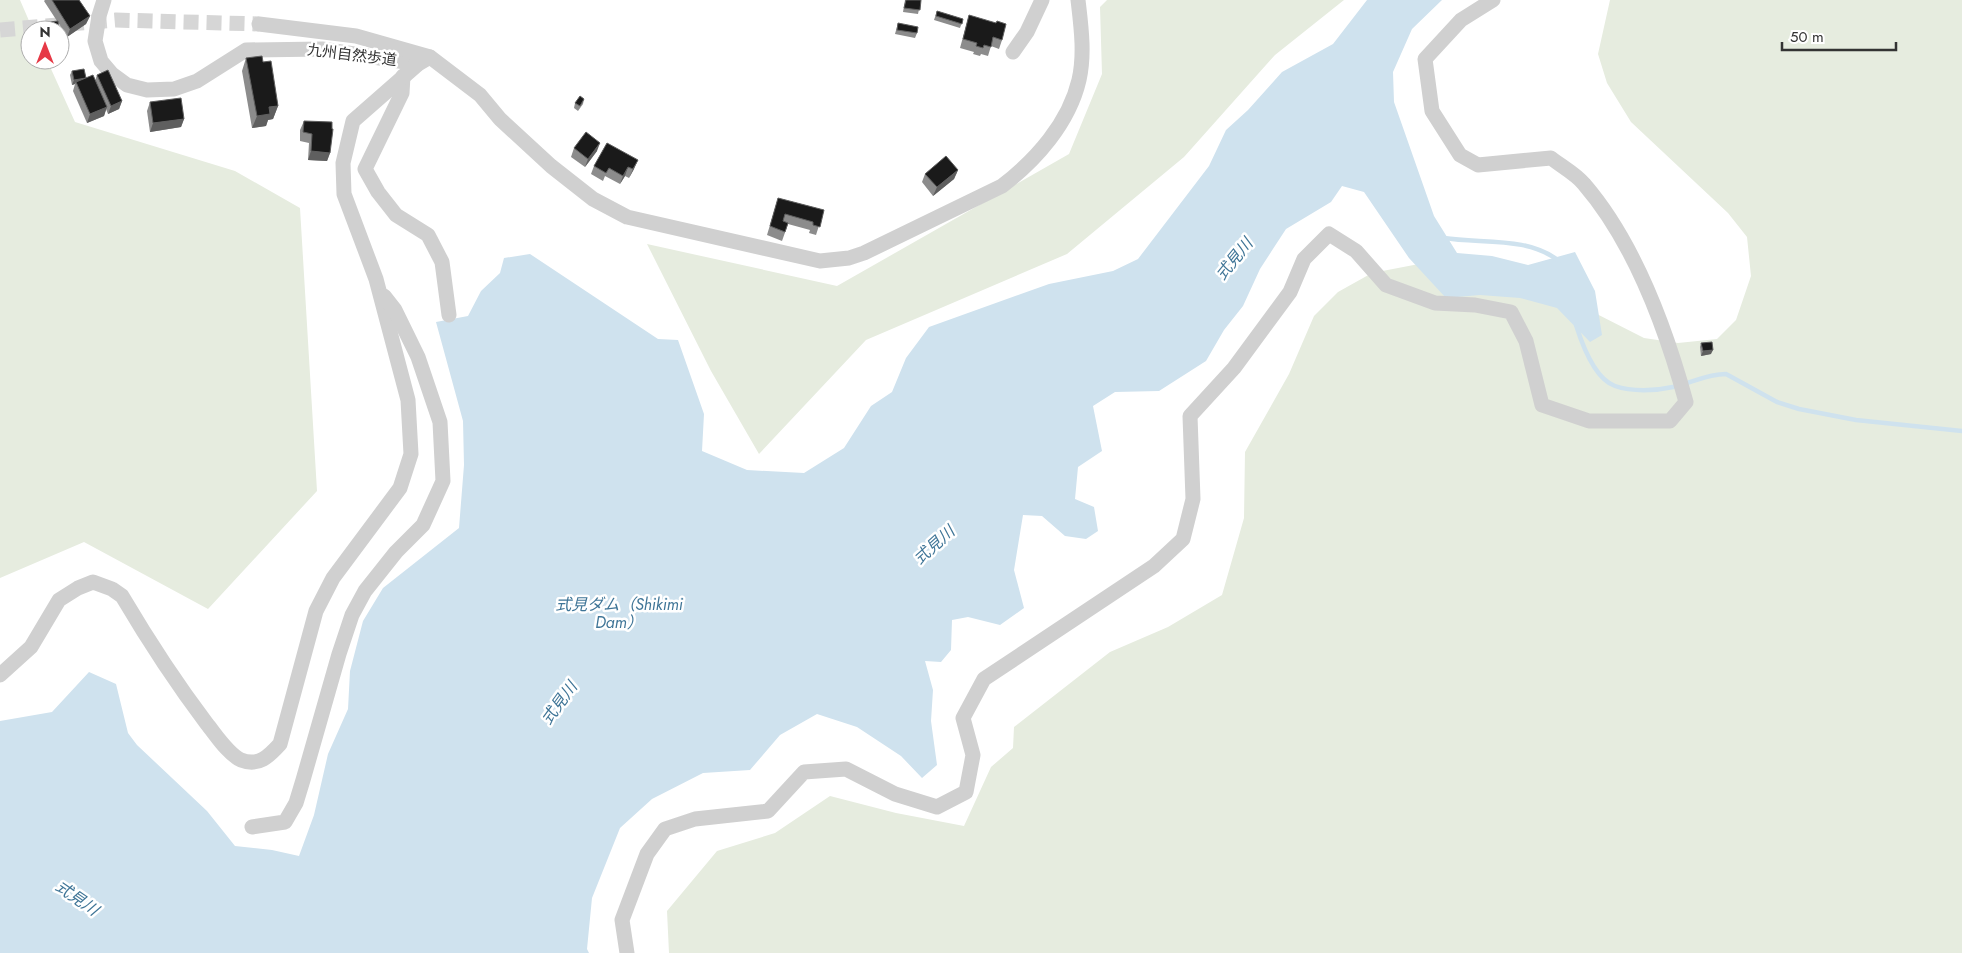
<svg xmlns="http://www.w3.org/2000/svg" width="1962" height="953" viewBox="0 0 1962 953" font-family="Jost,'Noto Sans JP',sans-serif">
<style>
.green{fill:#e6ecdf}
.water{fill:#cfe2ee}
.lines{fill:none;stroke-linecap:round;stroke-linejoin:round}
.stream{stroke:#cfe2ee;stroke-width:4.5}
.minor-tunnel{stroke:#d6d6d6;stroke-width:15;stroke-dasharray:15 8;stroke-linecap:butt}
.minor{stroke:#d0d0d0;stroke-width:15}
.wall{fill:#8c8c8c}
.shaded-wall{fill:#5f5f5f}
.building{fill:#1a1a1a;stroke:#5f5f5f}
.labels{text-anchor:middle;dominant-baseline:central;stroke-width:5;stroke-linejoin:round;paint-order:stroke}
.street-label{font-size:15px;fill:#333;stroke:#fff}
.water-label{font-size:16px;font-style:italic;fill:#3f7597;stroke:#fff}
</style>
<rect width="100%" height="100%" fill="#fff"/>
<g class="green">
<polygon points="0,0 20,0 33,30 30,30 30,60 47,60 75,122 235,171 300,208 317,491 208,609 84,542 0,578"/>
<polygon points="1107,0 1344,0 1275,55 1184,157 1067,254 866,340 759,454 711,371 647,244 837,286 1069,154 1102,74 1100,7"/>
<polygon points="1610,0 1962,0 1962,953 669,953 667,911 717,851 775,833 830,796 896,813 964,826 991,767 1013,748 1014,727 1110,652 1168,627 1222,595 1244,518 1245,452 1289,374 1314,316 1338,292 1372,273 1445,259 1508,269 1644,338 1678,343 1717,339 1736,320 1751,276 1747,237 1728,213 1631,122 1607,83 1598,54"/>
</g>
<polygon class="water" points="1367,0 1442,0 1412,29 1393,72 1394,102 1434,216 1457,253 1492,256 1528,265 1575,252 1595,291 1602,335 1590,342 1557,308 1520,298 1480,295 1446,298 1409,258 1364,192 1342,186 1331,202 1286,229 1260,269 1243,306 1224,330 1206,361 1159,391 1115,392 1093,406 1102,451 1078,467 1075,499 1094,507 1098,531 1086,539 1065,536 1042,516 1023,515 1014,570 1024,608 1000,625 968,617 952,620 951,650 941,662 925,661 933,690 931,721 937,765 922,778 901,756 857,727 817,714 780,735 750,770 703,773 652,799 620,828 592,898 587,949 589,953 0,953 0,721 52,712 89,672 116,684 128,733 137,745 207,811 235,846 272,850 299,856 314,815 328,754 348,709 350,671 363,621 383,588 459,528 464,465 463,421 436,322 468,316 481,291 500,273 504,258 530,254 658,339 678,340 704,414 702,451 747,470 804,473 844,448 871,406 892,392 906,358 929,327 1049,284 1113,271 1138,259 1209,166 1226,130 1248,110 1282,72 1333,44"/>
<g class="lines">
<g class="stream">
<path d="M1444,238C1482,244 1527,236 1559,261"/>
<path d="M1576,325C1582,344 1595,379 1615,386C1632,392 1655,391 1673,387C1691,383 1707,374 1726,374L1777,402L1799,409L1856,420L1962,431"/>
</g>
<polyline class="minor-tunnel" points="0,30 116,20 259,24"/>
<g class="minor">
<polyline points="104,0 99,16 95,41 101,61 112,74 127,85 147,90 174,89 197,81 246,50 322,49 418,64"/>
<path d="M259,24L356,36L430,57L480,95L500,119L551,166L593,199L627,217L820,261L849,258L864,253L1002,186C1036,160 1069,123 1079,80C1085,54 1081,26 1078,0"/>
<polyline points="1013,52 1027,32 1042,0"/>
<polyline points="403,76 402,93 365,169 378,192 396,215 428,235 442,262 449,315"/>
<path d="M0,675L31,647L59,600L78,588L93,582L112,589L122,596C148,640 176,683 207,724C216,735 228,754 241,760C259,767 269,756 280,744L316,611L333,578L400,488L411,454L408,400L376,279L344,194L343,163L353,121L418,64L430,57"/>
<polyline points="252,827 285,822 296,803 303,780 339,654 352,615 365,591 396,552 423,525 443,481 440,422 418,357 395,310 384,296"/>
<path d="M627,953L622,920L647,854L665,829L695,819L768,811L804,772L846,769L895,794L937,807L966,792L973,755L963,718L984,679L1154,566L1183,539L1193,499L1190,416L1234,368L1290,292L1304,259L1329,234L1356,251L1386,285L1435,303L1475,305L1511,312L1526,341L1542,405L1589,421H1670L1686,402C1666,329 1634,242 1584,184C1576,174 1561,166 1551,158L1478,165L1460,155L1432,111L1425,59L1461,20L1493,0"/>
</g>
</g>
<g class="wall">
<polygon points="45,0 79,0 90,16 86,24 67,37 58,22 59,30 48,30 47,26 49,22 57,21 44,1"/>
<polygon points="905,0 921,0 918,14 903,12"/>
<polygon points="937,11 963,19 960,28 934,20"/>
<polygon points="969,15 1002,40 999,49 991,46 988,56 981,54 980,56 973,54 974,52 960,48"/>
<polygon points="898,23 917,33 915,38 895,34"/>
<polygon points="246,58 263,62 278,106 273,119 268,120 266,126 252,128 242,71"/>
<polygon points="72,71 86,78 95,81 97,75 122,101 119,109 108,114 106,109 104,116 87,123 73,91 75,84 72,85 70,75"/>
<polygon points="584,99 583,104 578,111 574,108 575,103"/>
<polygon points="150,102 184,119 181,127 150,132 147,111"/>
<polygon points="304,121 330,153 327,161 308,160 309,143 300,141 300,130"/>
<polygon points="607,143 634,169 629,178 625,176 620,184 605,176 603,181 591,174 594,166"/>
<polygon points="574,148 597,151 585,167 571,157"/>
<polygon points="958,170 954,179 933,196 922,182 925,174"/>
<polygon points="778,198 824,210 816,235 809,233 810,230 788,224 782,241 767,235"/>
<polygon points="1701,343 1711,354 1701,356 1700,347"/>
</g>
<g class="shaded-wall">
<polygon points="90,16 86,24 67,37 70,29"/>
<polygon points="86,78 76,82 75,84 72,85 74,80"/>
<polygon points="122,101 119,109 108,114 111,106"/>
<polygon points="278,106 273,119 268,120 266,126 252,128 257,116 269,107"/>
<polygon points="107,107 104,116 87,123 90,114"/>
<polygon points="184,119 181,127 150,132 153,123"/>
<polygon points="600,143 597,151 585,167 588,159"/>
<polygon points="311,151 330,153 327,161 308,160"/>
<polygon points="638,160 634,169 629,178 633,169"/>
<polygon points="628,167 625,176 620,184 623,176"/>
<polygon points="958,170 954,179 933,196 937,187"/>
<polygon points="1713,350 1711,354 1701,356 1703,351"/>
</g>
<g class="building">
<polygon points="52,0 79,0 90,16 70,29"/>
<polygon points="906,0 921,0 920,10 904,8"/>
<polygon points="937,11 963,19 962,24 936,16"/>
<polygon points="969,15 996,23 997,21 1006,24 1002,40 993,37 991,47 984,45 983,48 976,46 977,43 963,39"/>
<polygon points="58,21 59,30 50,30 49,22"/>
<polygon points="898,23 918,27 917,33 897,30"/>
<polygon points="262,56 263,62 271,61 278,106 269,107 270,114 257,116 246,58"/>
<polygon points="84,69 86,78 74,80 72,71"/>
<polygon points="108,70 122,101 111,106 97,75"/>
<polygon points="93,75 107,107 90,114 76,82"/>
<polygon points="580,96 584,99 580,106 575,103"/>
<polygon points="181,98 184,119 153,123 150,102"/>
<polygon points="304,121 332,122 332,129 333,129 330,153 311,151 312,134 303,132"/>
<polygon points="586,132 600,143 588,159 574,148"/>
<polygon points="607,143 638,160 633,169 628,167 623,176 609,168 606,173 594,166"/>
<polygon points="946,156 958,170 937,187 925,174"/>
<polygon points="778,198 824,210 820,227 813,225 813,222 785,214 783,221 788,223 785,232 770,226"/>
<polygon points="1712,342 1713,350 1703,351 1701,343"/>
</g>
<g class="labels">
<g class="street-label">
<text transform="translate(352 55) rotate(7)">九州自然歩道</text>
</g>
<g class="water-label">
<text transform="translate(1234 259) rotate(-51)">式見川</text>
<text transform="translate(934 545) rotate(-42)">式見川</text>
<text x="619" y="604">式見ダム（Shikimi<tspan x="619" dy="18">Dam）</tspan></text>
<text transform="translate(559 703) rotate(-54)">式見川</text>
<text transform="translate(77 898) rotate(35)">式見川</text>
</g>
</g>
<g transform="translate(45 45)"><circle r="24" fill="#ffffff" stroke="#adadad"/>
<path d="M0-4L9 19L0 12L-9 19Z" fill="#e63946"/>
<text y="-8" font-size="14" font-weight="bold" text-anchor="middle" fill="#333333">N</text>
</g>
<path d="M1782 42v8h114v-8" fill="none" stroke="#333333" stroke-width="2.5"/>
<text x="1790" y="42" font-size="15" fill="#333333" stroke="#ffffff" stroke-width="4" paint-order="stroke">50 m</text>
</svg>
